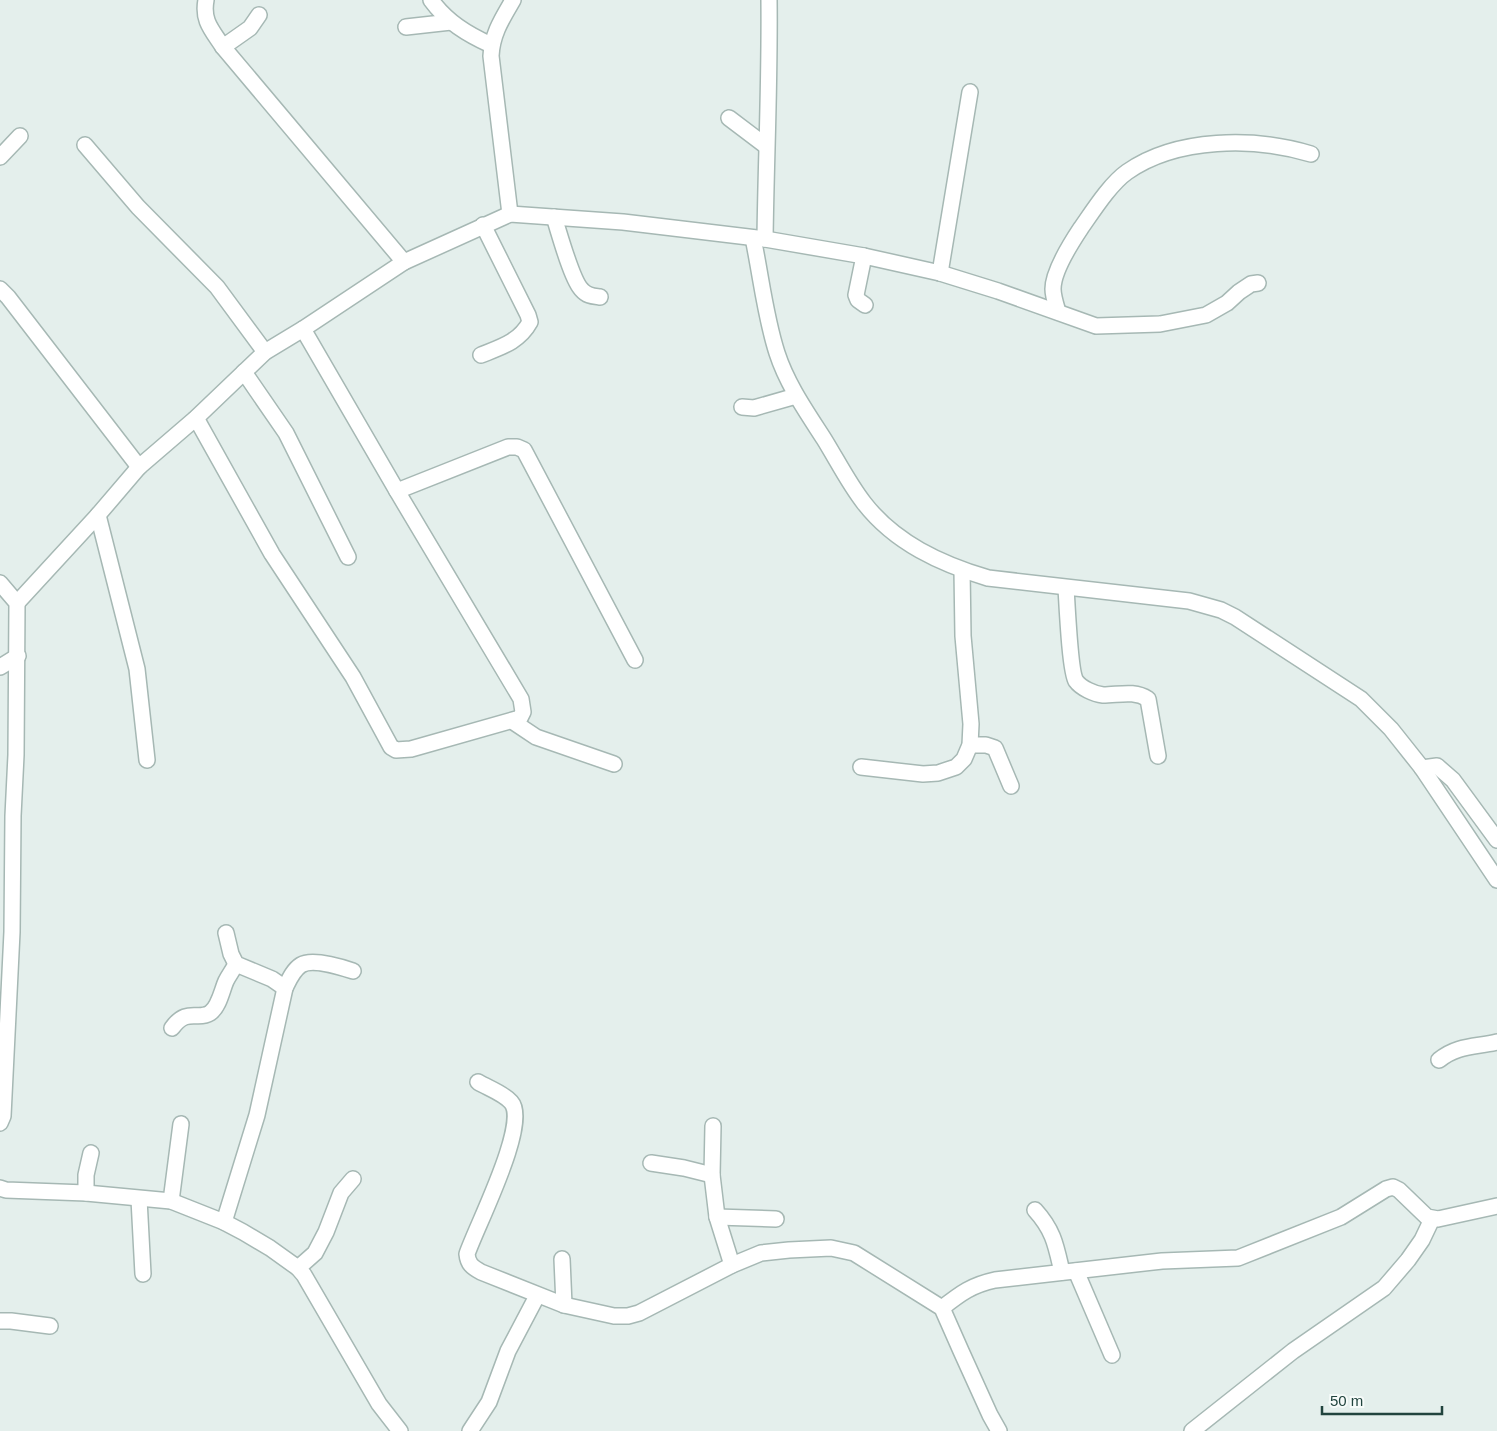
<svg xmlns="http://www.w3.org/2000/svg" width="1497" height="1431" viewBox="0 0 1497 1431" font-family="Arial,sans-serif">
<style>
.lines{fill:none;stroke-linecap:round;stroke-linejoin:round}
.minor-casing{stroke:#a6b8b4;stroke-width:18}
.minor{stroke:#fff;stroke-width:15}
</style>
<rect width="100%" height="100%" fill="#e4efec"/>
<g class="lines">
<defs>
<g id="minor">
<path d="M206,0C202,21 212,30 223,47L404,262"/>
<path d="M431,0C447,22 467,34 491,45"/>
<polyline points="406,27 451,22"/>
<polyline points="223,47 250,28 259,15"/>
<polyline points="729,118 766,146"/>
<polyline points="85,145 138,207 217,287 265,352"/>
<polyline points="0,157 20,136"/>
<path d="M510,214L491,56C492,34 502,19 513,0"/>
<path d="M554,217C559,232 572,281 582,290C587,296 593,296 600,297"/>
<path d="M753,238C761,276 765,316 777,353C787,384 806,411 824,439C837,460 849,484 864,503C895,543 941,564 988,578L1189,601L1221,610L1235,617L1361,699L1391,729L1422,768L1497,880"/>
<path d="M765,239C766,159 770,80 769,0"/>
<polyline points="864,256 856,295 858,300 865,305"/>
<polyline points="940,273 970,92"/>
<polyline points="0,289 8,297 139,467"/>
<path d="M1058,312C1056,305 1053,296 1053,289C1053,271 1071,243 1081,228C1093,211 1110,184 1127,172C1177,137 1255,137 1311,154"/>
<path d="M481,355C501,347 519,342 530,322L528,315L483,225"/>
<polyline points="244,372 286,433 348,557"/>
<polyline points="742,407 754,408 796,396"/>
<polyline points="196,418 272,554 353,677 391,747 396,750 411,749 520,718 523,712 521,699 397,491 303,329"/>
<polyline points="397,491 508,447 517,447 524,450 635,660"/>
<polyline points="98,515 137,669 147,760"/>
<polyline points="0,583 17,603 16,755 13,816 12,932 3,1116 0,1123"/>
<path d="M1066,588C1067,603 1070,672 1076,681C1081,688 1094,694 1103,695C1119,695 1134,690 1148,699L1158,756"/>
<polyline points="17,603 98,515 139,467 196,418 265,352 303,329 404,262 510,214 623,222 690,230 765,239 864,256 940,273 998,291 1096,326 1160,324 1206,315 1227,303 1239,292 1251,284 1258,283"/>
<polyline points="0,667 18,656"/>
<polyline points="512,721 536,737 614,764"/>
<polyline points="970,745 986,745 995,748 1011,786"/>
<polyline points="861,767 923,774 938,773 956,767 964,759 970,745 971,724 963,636 962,570"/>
<polyline points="1422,768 1437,766 1453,780 1497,840"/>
<polyline points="226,933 231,954 236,964 272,979 285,988"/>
<path d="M172,1028C187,1007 198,1021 210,1013C219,1007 222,990 226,981C229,975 233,970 236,964"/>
<path d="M1439,1060C1457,1045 1476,1047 1497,1042"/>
<path d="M478,1082C488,1088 503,1093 511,1102C530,1123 476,1227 467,1254C468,1264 472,1267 481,1272L564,1305L614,1316H628L639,1313L732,1265L761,1253L789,1250L831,1248L854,1253L942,1308L961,1351L990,1415L999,1431"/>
<polyline points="713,1126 712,1175 717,1217 732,1265"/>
<polyline points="651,1163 684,1168 712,1175"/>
<polyline points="0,1188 6,1190 86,1193 171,1201 224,1222 243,1232 270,1248 298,1268 304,1275 379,1404 400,1431"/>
<polyline points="86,1193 86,1175 91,1153"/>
<polyline points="139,1199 143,1274"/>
<polyline points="171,1201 181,1124"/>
<path d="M1035,1210C1054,1231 1056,1246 1062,1272"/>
<polyline points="717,1217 776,1219"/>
<path d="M224,1222L257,1115L285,988C289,980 293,970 301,965C312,958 341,967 353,971"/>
<polyline points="562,1259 564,1305"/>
<polyline points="298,1268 315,1253 326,1232 341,1193 353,1179"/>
<polyline points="1076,1271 1112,1355"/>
<path d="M942,1308C961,1293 972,1285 995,1280L1162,1261L1238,1258L1341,1217L1386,1189L1393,1187L1399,1190L1427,1217L1438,1219L1497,1206"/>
<polyline points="0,1321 11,1321 50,1326"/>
<polyline points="470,1431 489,1402 508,1351 537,1296"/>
<polyline points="1192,1431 1293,1351 1384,1288 1408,1260 1422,1240 1432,1219"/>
</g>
</defs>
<use href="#minor" class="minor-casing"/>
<use href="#minor" class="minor"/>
</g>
<path d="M1322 1406v8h120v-8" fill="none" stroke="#21443e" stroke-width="2.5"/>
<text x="1330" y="1406" font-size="15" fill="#21443e" stroke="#f6fbf9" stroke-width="4" paint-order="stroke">50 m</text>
</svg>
